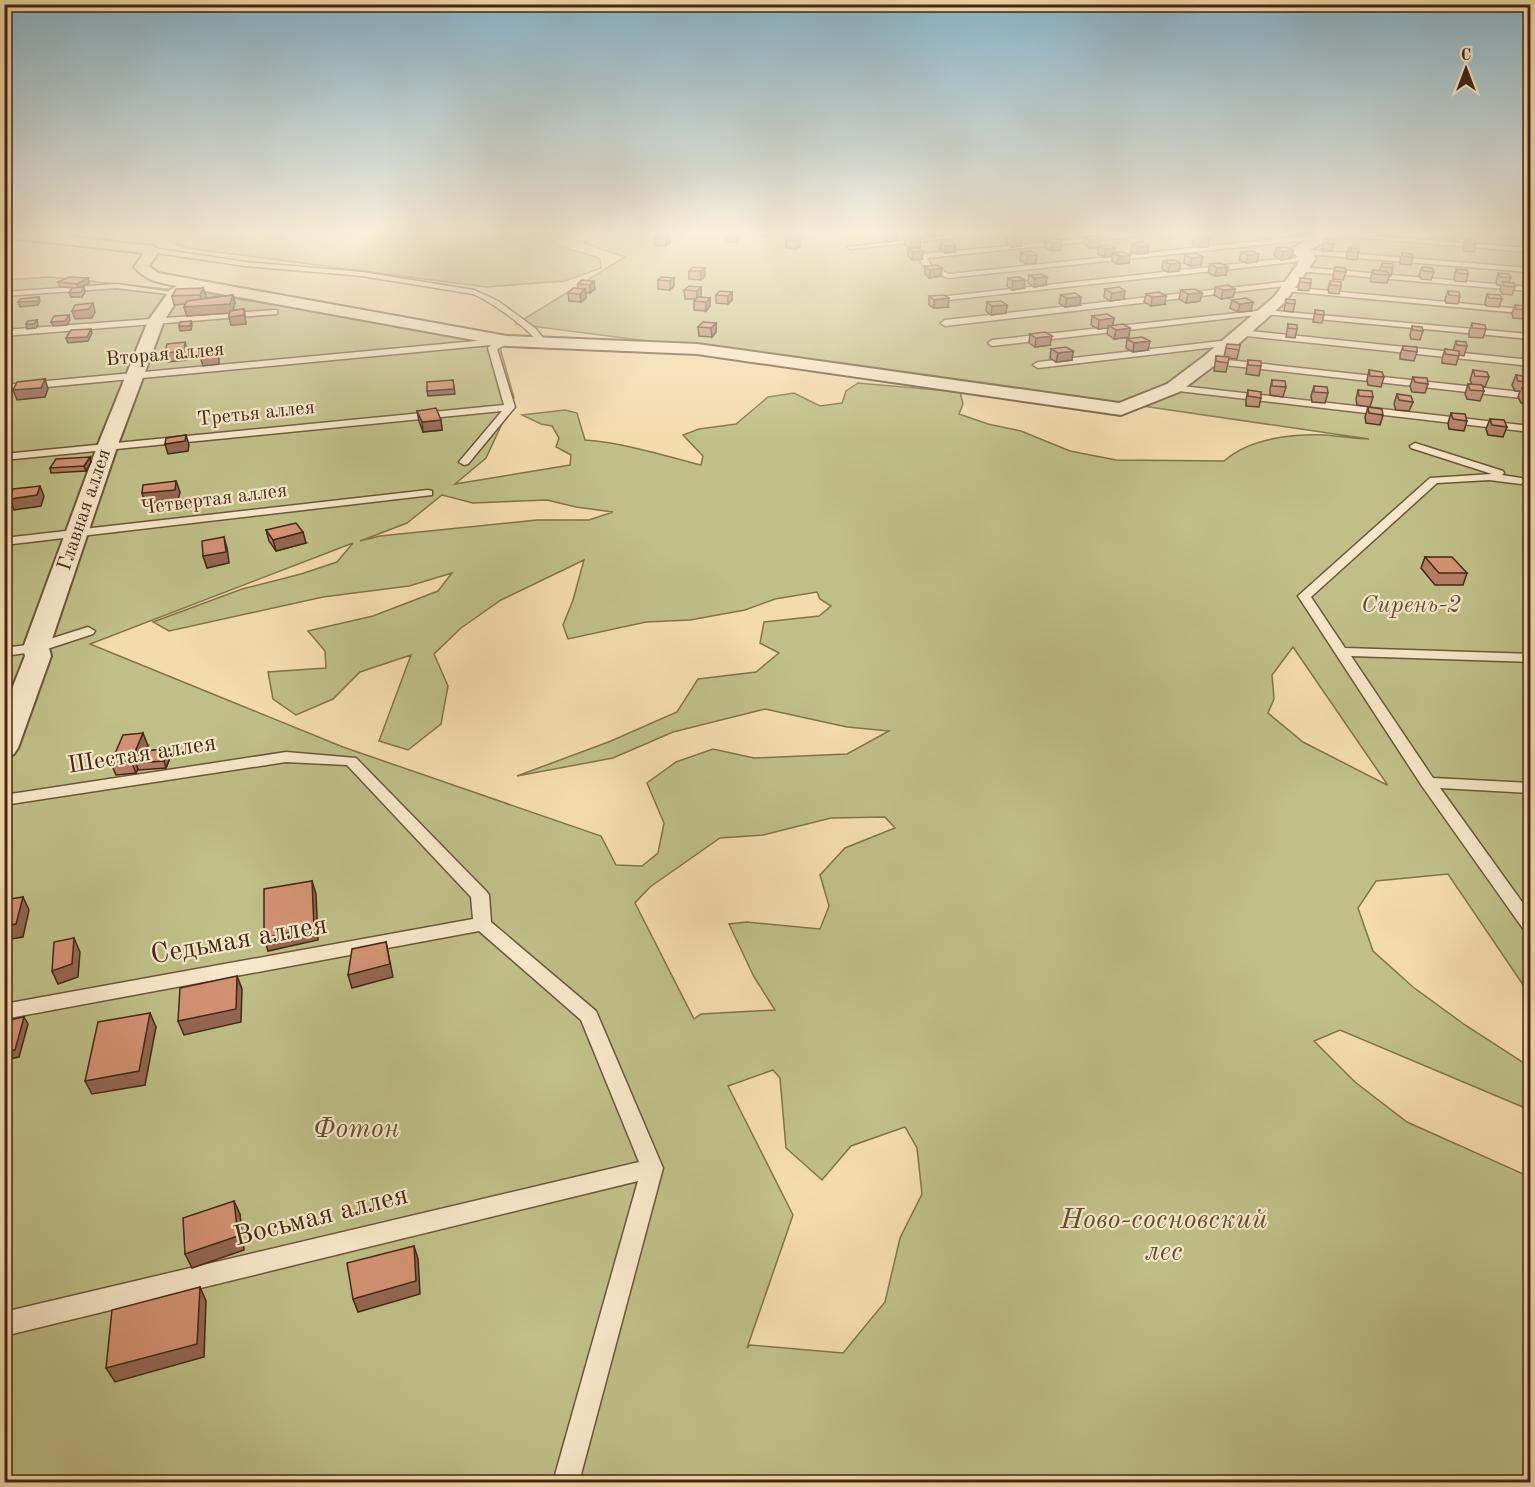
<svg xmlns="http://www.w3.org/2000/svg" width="1535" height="1487" viewBox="0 0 1535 1487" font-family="'Old Standard TT',serif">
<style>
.green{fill:#bfbf87;stroke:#81734e;stroke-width:1.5;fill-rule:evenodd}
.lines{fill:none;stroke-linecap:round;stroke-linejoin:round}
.lane-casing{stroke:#6f543b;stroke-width:3}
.street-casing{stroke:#6f543b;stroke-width:4}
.lane{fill:#f8e8ca;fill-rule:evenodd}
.street{fill:#f8e8ca;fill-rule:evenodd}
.wall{fill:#b57e64;stroke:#432715;stroke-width:1.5}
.shaded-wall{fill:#946651;stroke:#432715;stroke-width:1.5}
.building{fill:#d39274;stroke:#432715;stroke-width:1.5}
.labels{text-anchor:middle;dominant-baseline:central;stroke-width:4.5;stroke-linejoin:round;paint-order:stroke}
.far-street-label{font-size:20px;fill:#432715;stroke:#f8e8ca}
.park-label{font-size:24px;font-style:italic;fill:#624d32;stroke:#f8e8ca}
.street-label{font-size:24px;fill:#432715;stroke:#f8e8ca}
.near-street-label{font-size:28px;fill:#432715;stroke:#f8e8ca}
.near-park-label{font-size:28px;font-style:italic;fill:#624d32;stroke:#f8e8ca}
</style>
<rect width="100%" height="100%" fill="#f4dbad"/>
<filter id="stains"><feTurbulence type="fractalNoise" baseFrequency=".00333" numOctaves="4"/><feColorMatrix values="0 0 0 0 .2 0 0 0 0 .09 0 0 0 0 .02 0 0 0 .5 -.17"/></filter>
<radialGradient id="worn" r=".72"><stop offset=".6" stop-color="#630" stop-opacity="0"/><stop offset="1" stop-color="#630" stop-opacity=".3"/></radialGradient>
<g class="green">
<path d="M172,232H568L553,242C568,252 585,251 600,259L601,268L565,281L486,287L186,248L170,241Z"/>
<path d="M601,232H1530V995L1448,874L1376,881L1358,908L1373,951L1413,987L1465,1025L1530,1067V1110L1340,1030L1314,1041L1355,1082L1407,1122L1530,1177V1482H5V280L50,277L194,292L507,341L499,344L514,398L486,458L455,484L570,465L571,455L556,447L559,438L552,426L541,424L522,415L565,410L577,413L585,440C625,443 662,455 701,465L703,456L683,435L699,429L736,424L768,397L794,393L820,406L842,403L846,391L858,383L960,392L963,404L959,414L988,424L1021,431L1070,451L1116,460L1224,461C1250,438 1292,434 1326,435C1340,436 1355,439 1369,439L1108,401L516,324L625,257L584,243ZM442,495L473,503L547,500L576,507L613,512L589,520H537L380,536L360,541L407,523ZM353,543L337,562L301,574L242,589L153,622L169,631L323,597L409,586L452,573L438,591L373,616L308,631L325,651L326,668L268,672L273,699L296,715L333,699L360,672L411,655L379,741L408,750L441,724L448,686L434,654L461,628L501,600L584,560L573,600L563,625L568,639L646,622L690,620L745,610L775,599L817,592L820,599L831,606L819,616L764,622L760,643L779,653L756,672L698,679L677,712L611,741L517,776L613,758L673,732L765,709L847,727L889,731L847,754L754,758L713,749L676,762L647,783L664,823L658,853L642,866L616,865L601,836L343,747L90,644ZM1293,647L1387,784V785L1303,742L1268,713L1274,699L1272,675ZM885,817L895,828L845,848L820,875L829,906L820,929L747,922L729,924L754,977L775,1010L701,1014L694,1019L635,903L650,887L720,838L763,835L831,818ZM773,1070L780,1078L786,1148L822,1180L851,1146L905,1127L917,1148L922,1194L900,1238L885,1302L843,1353L750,1345L747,1348L793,1215L728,1086Z"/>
</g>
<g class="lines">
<defs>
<g id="lane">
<polygon points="982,232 1006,232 851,249 847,247"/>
<polygon points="1154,232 1179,232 927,258 931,265 949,274 1324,234 1324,232 1530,248 1530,252 1328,235 1325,238 948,278 925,268 918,256 922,254"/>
<polygon points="1506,232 1530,232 1530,236"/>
<path d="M153,248L245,262L362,272L474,290L498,301L536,329L546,342L539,344C530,329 489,300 473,294L362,276L245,266L150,252Z"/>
<polygon points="1298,249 1530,268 1530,272 1295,253"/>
<polygon points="1309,256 1312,260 939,301 935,299 939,297"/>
<polygon points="1301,267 1530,287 1530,291 1298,271 1297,269"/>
<polygon points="1291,281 1295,283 1294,285 945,326 941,323 945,320"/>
<polygon points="117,284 179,293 175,295 117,288 4,296 4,292"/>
<polygon points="1288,287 1530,310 1530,314 1285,291 1284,289"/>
<polygon points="274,310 277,310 277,314 4,336 4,330"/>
<polygon points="1265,310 1530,334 1530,339 1265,314 992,346 988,343 992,340"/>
<polygon points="1240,330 1530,360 1530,366 1237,335 1236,333"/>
<polygon points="507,338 510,339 510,343 497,349 515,407 468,464 464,465 459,462 502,411 4,460 4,454 504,405 488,348 491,345 4,391 4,385"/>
<polygon points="1230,340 1233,341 1233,345 1038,368 1033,365 1038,362"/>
<polygon points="1209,358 1530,393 1530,399 1206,363 1206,359"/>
<polygon points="1173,385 1530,426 1530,432 1170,390 1168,388"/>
<polygon points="1415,443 1503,471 1504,473 1502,475 1521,478 1526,481 1521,484 1489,480 1437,483 1311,597 1345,648 1530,654 1530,662 1351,656 1433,778 1530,783 1530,793 1440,788 1530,913 1530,931 1524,930 1422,786 1298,596 1430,478 1492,474 1411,448 1410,446"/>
<polygon points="428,490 432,491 432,495 4,545 4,538"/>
<polygon points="88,627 95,631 93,634 41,651 4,656 4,648 34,644"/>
<polygon points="286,752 356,758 486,891 489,895 491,922 596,1011 663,1168 579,1482 553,1482 638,1181 4,1336 4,1312 639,1162 581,1020 479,931 4,1019 4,1004 473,919 471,897 347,765 286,762 4,805 4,795"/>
</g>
<path id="street" d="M4,232H30L153,246L160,250L149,266L158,273L507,336L697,344L1119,403L1167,384L1203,357L1275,296L1301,259L1291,251L1293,248L1321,232H1335L1330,239L1308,251L1316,258L1285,302L1215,365L1179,392L1121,415L697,354L507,346L194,289L180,296L164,321L117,447L49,648L51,656L18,748L14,754L4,757V709L25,656L23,648L97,447L148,321L170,290L177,286C160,283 146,281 134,267L144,253L4,237Z"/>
</defs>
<use href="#lane" class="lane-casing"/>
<use href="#street" class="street-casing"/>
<use href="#lane" class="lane"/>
<use href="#street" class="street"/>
</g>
<g class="wall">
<polygon points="727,232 740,232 740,239 737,242 726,241 726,234"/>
<polygon points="761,232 775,232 775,233 772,236 761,236"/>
<polygon points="883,232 896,232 897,241 887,242 883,239"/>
<polygon points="1040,232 1061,242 1060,250 1051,251 1045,247 1046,243 1039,240"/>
<polygon points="1098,232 1113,232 1112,237 1103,238 1098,234"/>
<polygon points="1204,232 1220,232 1219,235 1210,236"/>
<polygon points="1406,232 1418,232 1418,234 1406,233"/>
<polygon points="1445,232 1457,232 1454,241 1445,240 1444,237"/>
<polygon points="1501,232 1514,232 1512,240 1501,239 1500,236"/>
<polygon points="669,235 670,242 666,246 655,245 655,237"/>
<polygon points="1007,236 1022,238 1021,246 1011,247 1006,243"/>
<polygon points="1194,236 1210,239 1208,247 1199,247 1192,244"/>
<polygon points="906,237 920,239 920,247 910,248 905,245"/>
<polygon points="1085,237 1100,239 1099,247 1089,248 1084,244"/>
<polygon points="800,238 800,246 797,249 786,248 786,240"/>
<polygon points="1324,239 1334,244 1332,251 1322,251"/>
<polygon points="1465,240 1476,244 1474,252 1464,251 1463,247"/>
<polygon points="941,242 955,245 955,252 945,253 940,250"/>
<polygon points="1143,242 1148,253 1137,254 1131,251 1132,244"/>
<polygon points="1099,246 1115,248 1114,252 1129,263 1117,264 1112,261 1112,256 1104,257 1098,254"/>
<polygon points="1276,248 1293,250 1291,258 1281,260 1274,256"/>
<polygon points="1349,248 1359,252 1357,260 1347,259 1346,256"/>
<polygon points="908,249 922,259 912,260 908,256"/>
<polygon points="1031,251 1036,263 1026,264 1020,260 1021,252"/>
<polygon points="1241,252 1259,254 1257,262 1246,263 1239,260"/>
<polygon points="1402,253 1413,257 1411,265 1400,264 1400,261"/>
<polygon points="1185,255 1203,257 1201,265 1190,266 1184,263"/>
<polygon points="1174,260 1179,271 1168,272 1162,269 1163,261"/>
<polygon points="1221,263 1226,275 1215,276 1208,273 1210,264"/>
<polygon points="1382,263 1393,268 1391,276 1389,276 1387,283 1371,282 1370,279 1373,270 1380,271"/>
<polygon points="925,266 941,276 929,278 925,274"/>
<polygon points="1335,267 1346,272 1343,280 1333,279 1333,275"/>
<polygon points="1422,267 1434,272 1431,280 1421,279 1419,275"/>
<polygon points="705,268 705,276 701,280 689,279 689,271"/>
<polygon points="1456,269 1468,274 1466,282 1455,281 1454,278"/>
<polygon points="1498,273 1511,278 1509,282 1515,287 1512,295 1502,294 1500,290 1501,286 1497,285 1496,282"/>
<polygon points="1029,275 1046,285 1034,287 1028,283"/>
<polygon points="1527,276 1530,276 1530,288 1526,288 1524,284"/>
<polygon points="88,278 89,283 78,288 84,287 85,292 82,297 71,297 78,288 60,287 58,282"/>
<polygon points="674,278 674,286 670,290 658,289 658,280"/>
<polygon points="1008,278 1024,288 1012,290 1007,286"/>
<polygon points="1300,278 1311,283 1309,291 1298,290"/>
<polygon points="582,280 595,289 590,293 586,293 586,298 581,302 569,301 568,293 578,289 578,284"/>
<polygon points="1330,281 1341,286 1339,294 1329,293 1328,289"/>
<polygon points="701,287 701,296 700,297 710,298 710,306 706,311 694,310 694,301 695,299 685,299 684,290"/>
<polygon points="1216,287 1235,289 1233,297 1221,299 1214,295"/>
<polygon points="203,288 206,296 204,298 233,295 235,303 233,310 244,309 246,324 231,325 229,317 229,313 187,316 184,307 186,304 174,305 172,296"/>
<polygon points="1105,289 1124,299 1110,301 1104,297"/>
<polygon points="1181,290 1202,293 1200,301 1186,303 1179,299"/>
<polygon points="1448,291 1460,296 1458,304 1446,303 1445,299"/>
<polygon points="732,292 732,300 728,304 716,303 716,295"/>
<polygon points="1146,294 1165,304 1151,306 1144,302"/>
<polygon points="1487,294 1502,299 1499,307 1486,306 1485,303"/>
<polygon points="1061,295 1080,305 1065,307 1059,303"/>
<polygon points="929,296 948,307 934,308 929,305"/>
<polygon points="1286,299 1295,304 1293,312 1284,311"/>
<polygon points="1232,300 1251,311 1238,312 1230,308"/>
<polygon points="987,302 1007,305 1006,313 991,315 986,311"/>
<polygon points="1515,305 1528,310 1525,319 1513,318 1512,313"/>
<polygon points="1315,310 1324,315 1322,323 1313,322"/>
<polygon points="1092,316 1114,318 1113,325 1129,337 1114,339 1107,334 1108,328 1098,329 1091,325"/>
<polygon points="716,323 716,332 712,337 699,336 698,327"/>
<polygon points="1472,323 1486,329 1483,338 1469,337 1469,332"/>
<polygon points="1288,324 1297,329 1295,338 1286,337"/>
<polygon points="1412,326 1423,331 1420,340 1411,339 1410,335"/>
<polygon points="1030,334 1050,345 1035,347 1029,343"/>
<polygon points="1127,339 1148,350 1133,352 1126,348"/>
<polygon points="1456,341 1467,346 1464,356 1459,355 1456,365 1442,363 1442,359 1445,349 1453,351"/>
<polygon points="1240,345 1237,359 1229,358 1226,372 1214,371 1216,356 1224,357 1226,348"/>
<polygon points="1403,346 1417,352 1414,361 1400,359 1400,355"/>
<polygon points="1051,349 1073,351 1072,360 1056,362 1050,358"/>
<polygon points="1248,360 1261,366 1259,376 1246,374"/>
<polygon points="1369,370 1384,377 1381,387 1368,385 1367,380"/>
<polygon points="1473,370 1489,377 1485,387 1482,386 1484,391 1480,401 1467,399 1465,394 1468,384 1472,384 1470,380"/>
<polygon points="1516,375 1530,380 1529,388 1530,389 1530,404 1521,403 1518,397 1520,391 1515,391 1512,385"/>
<polygon points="1413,377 1428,384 1425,393 1412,392 1410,386"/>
<polygon points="1272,380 1286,387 1283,397 1270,395 1270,389"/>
<polygon points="1314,386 1328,393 1325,403 1312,402 1311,396"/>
<polygon points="1248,390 1261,398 1259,407 1246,406 1246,400"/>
<polygon points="1358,390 1373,397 1370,407 1357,405 1356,399"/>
<polygon points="1397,394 1413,402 1409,411 1396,410 1394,404"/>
<polygon points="1368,407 1383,415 1380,425 1366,423 1365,417"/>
<polygon points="417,411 441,420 442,430 423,432 419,421"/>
<polygon points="1451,413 1467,421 1464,431 1449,429 1448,423"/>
<polygon points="1490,419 1507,427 1503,437 1488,435 1486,429"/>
<polygon points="91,462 86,471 51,473 50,468"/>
<polygon points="266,530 306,543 276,551 269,541"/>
<polygon points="1425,557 1467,573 1463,585 1435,585 1421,568"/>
<polygon points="148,746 145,751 169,749 171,755 166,768 139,770 138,769 136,773 116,775 111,763"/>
</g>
<g class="shaded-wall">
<polygon points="739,232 740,239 737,242 737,235"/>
<polygon points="858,232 867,232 867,234 857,235"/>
<polygon points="1104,232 1113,232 1112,237 1103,238"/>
<polygon points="1211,232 1220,232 1219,235 1210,236"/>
<polygon points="898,233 897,241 887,242 888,234"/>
<polygon points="669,235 670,242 666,246 666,238"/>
<polygon points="1055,235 1054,242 1046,240 1046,243 1044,243 1045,236"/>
<polygon points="800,238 800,246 797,249 798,241"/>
<polygon points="1022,238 1021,246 1011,247 1012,239"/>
<polygon points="920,239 920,247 910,248 911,240"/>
<polygon points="1100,239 1099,247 1089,248 1091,240"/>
<polygon points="1210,239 1208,247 1199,247 1201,240"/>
<polygon points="1061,242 1060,250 1051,251 1052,243"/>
<polygon points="955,245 955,252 945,253 946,246"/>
<polygon points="1149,246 1148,253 1137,254 1138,247"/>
<polygon points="1115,248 1114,254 1113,253 1112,256 1104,257 1106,249"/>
<polygon points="1293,250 1291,258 1281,260 1283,252"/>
<polygon points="923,251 922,259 912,260 913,252"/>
<polygon points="1259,254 1257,262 1246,263 1248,255"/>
<polygon points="1037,255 1036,263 1026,264 1027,256"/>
<polygon points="1130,255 1129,263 1117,264 1119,256"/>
<polygon points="1203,257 1201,265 1190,266 1192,258"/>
<polygon points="1181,263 1179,271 1168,272 1170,264"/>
<polygon points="1228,267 1226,275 1215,276 1217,268"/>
<polygon points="705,268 705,276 701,280 701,271"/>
<polygon points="942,268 941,276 929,278 930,270"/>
<polygon points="1047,277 1046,285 1034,287 1035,278"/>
<polygon points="88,278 89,283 78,288 77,284"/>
<polygon points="674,278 674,286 670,290 670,281"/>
<polygon points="1025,280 1024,288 1012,290 1013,281"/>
<polygon points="594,281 595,289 590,293 590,285"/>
<polygon points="84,287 85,292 82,297 71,297 69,293"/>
<polygon points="701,287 701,296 697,300 697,291"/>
<polygon points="203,288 206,296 202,303 200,295"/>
<polygon points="585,289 586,298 581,302 580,294"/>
<polygon points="1235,289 1233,297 1221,299 1223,290"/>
<polygon points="1125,291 1124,299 1110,301 1112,293"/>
<polygon points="732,292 732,300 728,304 728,296"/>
<polygon points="1202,293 1200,301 1186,303 1188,294"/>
<polygon points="233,295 235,303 232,313 187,316 184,307"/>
<polygon points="1166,296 1165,304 1151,306 1152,297"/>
<polygon points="39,297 40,301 38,305 20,307 18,302"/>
<polygon points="1081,297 1080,305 1065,307 1067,298"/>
<polygon points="710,298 710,306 706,311 706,302"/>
<polygon points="949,298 948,307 934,308 934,300"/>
<polygon points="1253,302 1251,311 1238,312 1240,304"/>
<polygon points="93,303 95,312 92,318 75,319 72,311"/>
<polygon points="1007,305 1006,313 991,315 992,306"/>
<polygon points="244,309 246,324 231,325 229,317"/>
<polygon points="69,315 70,320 67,325 53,326 51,322"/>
<polygon points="1114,318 1112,327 1109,326 1108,328 1098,329 1099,320"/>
<polygon points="37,320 38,325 36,328 27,329 26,324"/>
<polygon points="191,321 192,325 191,330 180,331 179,326"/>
<polygon points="716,323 716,332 712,337 711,328"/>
<polygon points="1130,328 1129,337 1114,339 1116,330"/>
<polygon points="91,329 92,333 88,341 68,343 66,338"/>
<polygon points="1052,336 1050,345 1035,347 1036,338"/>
<polygon points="1150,341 1148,350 1133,352 1134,343"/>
<polygon points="185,342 188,351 187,360 168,362 165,353"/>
<polygon points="216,349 219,358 219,364 203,366 200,356"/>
<polygon points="1073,351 1072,360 1056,362 1058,353"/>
<polygon points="45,379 48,389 45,397 17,400 13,390"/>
<polygon points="453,380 455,394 428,396 427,391"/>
<polygon points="441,420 442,430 423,432 422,422"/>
<polygon points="186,435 189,445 188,451 168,454 165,444"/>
<polygon points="90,457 91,462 86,471 84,466"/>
<polygon points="176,481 180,492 178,500 145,504 142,493"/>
<polygon points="40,486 44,496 41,506 14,510 10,499"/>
<polygon points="303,532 306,543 276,551 273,540"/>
<polygon points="224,537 227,548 229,563 207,568 203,556"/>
<polygon points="6,653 11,665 4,683 4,657"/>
<polygon points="143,733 148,746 141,763 136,763 138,769 136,773 131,761"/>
<polygon points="169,749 171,755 166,768 164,761"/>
<polygon points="312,881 316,894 318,940 268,951 264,938"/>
<polygon points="23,897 29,910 23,937 4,940 4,926"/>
<polygon points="74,938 80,952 78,977 58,984 52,971"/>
<polygon points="386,942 393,977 352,988 348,975"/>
<polygon points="237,976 242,989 241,1022 184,1035 178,1021"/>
<polygon points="150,1013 156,1027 145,1085 92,1094 85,1081"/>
<polygon points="24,1017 28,1024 19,1057 4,1060 4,1052"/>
<polygon points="234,1201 240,1214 244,1250 192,1268 185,1254"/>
<polygon points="414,1246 418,1259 420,1294 358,1312 353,1299"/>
<polygon points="200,1287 206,1301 204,1357 115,1382 106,1368"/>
</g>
<g class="building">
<polygon points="727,232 739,232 737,235 726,234"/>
<polygon points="885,232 896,232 898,233 888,234"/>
<polygon points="1040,232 1050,232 1055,235 1045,236"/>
<polygon points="659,234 669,235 666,238 655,237"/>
<polygon points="1016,235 1022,238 1012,239 1007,236"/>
<polygon points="916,236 920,239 911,240 906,237"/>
<polygon points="1094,236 1100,239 1091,240 1085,237"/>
<polygon points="1194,236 1203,236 1210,239 1201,240"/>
<polygon points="789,237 800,238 798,241 786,240"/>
<polygon points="1056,239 1061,242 1052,243 1046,240"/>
<polygon points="1324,239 1334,240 1334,244 1324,243"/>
<polygon points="1465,240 1475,240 1476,244 1466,243"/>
<polygon points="950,241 955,245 946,246 941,242"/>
<polygon points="1143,242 1149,246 1138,247 1132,244"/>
<polygon points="1109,245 1115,248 1106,249 1099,246"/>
<polygon points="1286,247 1293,250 1283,252 1276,248"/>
<polygon points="918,248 923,251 913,252 908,249"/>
<polygon points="1349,248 1359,249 1359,252 1349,251"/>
<polygon points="1031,251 1037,255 1027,256 1021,252"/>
<polygon points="1252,251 1259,254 1248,255 1241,252"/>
<polygon points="1124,252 1130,255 1119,256 1113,253"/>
<polygon points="1196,253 1203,257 1192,258 1185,255"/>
<polygon points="1402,253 1412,254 1413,257 1403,256"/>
<polygon points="1174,260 1181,263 1170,264 1163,261"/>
<polygon points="1221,263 1228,267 1217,268 1210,264"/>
<polygon points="1382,263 1393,264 1393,268 1383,267"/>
<polygon points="937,265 942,268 930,270 925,266"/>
<polygon points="693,267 705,268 701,271 689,271"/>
<polygon points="1335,267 1345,268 1346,272 1335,271"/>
<polygon points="1422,267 1432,268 1434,272 1423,271"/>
<polygon points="1456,269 1467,270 1468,274 1458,273"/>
<polygon points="1373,270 1388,272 1389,275 1374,274"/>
<polygon points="1498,273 1509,274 1511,278 1500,277"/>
<polygon points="1041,274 1047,277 1035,278 1029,275"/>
<polygon points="69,277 88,278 77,284 58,282"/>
<polygon points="662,277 674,278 670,281 658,280"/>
<polygon points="1019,277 1025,280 1013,281 1008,278"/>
<polygon points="1300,278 1311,279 1311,283 1300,282"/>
<polygon points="582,280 594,281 590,285 578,284"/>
<polygon points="1330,281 1341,282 1341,286 1331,285"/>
<polygon points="1503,282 1514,283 1515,287 1504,286"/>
<polygon points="1228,285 1235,289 1223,290 1216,287"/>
<polygon points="689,286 701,287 697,291 684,290"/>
<polygon points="84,287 81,292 69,293 72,288"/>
<polygon points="1119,287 1125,291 1112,293 1105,289"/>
<polygon points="203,288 200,295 172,296 176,289"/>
<polygon points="573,288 585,289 580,294 568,293"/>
<polygon points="1195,289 1202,293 1188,294 1181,290"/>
<polygon points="720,291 732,292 728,296 716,295"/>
<polygon points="1448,291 1459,292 1460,296 1449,295"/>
<polygon points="1159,292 1166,296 1152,297 1146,294"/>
<polygon points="1075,293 1081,297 1067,298 1061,295"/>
<polygon points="1487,294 1500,295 1502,299 1489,298"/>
<polygon points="233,295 230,304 184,307 187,301"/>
<polygon points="944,295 949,298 934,300 929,296"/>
<polygon points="39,297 37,301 18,302 20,299"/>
<polygon points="698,297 710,298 706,302 694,301"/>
<polygon points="1246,298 1253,302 1240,304 1232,300"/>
<polygon points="1286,299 1295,300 1295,304 1286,303"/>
<polygon points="1001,301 1007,305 992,306 987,302"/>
<polygon points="93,303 89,309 72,311 75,305"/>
<polygon points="1515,305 1526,306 1528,310 1516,309"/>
<polygon points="244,309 244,315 229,317 230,311"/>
<polygon points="1315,310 1324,311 1324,315 1315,314"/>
<polygon points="1107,314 1114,318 1099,320 1092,316"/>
<polygon points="69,315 65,321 51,322 54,316"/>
<polygon points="37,320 34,324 26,324 28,321"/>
<polygon points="191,321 190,326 179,326 180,322"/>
<polygon points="703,322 716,323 711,328 698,327"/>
<polygon points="1472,323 1485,325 1486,329 1472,328"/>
<polygon points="1123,324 1130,328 1116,330 1109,326"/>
<polygon points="1288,324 1297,325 1297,329 1288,328"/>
<polygon points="1412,326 1422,327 1423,331 1413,330"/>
<polygon points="91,329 87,337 66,338 71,330"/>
<polygon points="1045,332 1052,336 1036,338 1030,334"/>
<polygon points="1142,337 1150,341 1134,343 1127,339"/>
<polygon points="1456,341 1466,342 1467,346 1457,345"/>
<polygon points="185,342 184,351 165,353 167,344"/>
<polygon points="1227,344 1240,345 1239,350 1226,348"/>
<polygon points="1403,346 1417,347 1417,352 1403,350"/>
<polygon points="1066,347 1073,351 1058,353 1051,349"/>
<polygon points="216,349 217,355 200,356 200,351"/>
<polygon points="1445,349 1459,351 1459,356 1445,354"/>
<polygon points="1216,356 1229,357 1228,363 1216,361"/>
<polygon points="1248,360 1261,361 1261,366 1248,365"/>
<polygon points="1369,370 1382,372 1384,377 1370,376"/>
<polygon points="1473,370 1487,372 1489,377 1475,376"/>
<polygon points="1516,375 1529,377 1530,382 1518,381"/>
<polygon points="1413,377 1427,378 1428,384 1415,382"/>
<polygon points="45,379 41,388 13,390 17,382"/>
<polygon points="453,380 454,389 427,391 427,382"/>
<polygon points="1272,380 1285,381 1286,387 1272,386"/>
<polygon points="1468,384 1482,385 1484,391 1470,390"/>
<polygon points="1314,386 1327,387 1328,393 1314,392"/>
<polygon points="1522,388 1530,389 1530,394 1524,394"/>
<polygon points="1248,390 1261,392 1261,398 1248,396"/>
<polygon points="1358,390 1372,391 1373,397 1359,396"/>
<polygon points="1397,394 1411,396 1413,402 1399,400"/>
<polygon points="1368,407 1382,409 1383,415 1369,413"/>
<polygon points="436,408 441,420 422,422 417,411"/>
<polygon points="1451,413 1465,414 1467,421 1453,419"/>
<polygon points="1490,419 1504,420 1507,427 1492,425"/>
<polygon points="186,435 185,441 165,444 166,438"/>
<polygon points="90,457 84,466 50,468 56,459"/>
<polygon points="176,481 175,490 142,493 143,485"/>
<polygon points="40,486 37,495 10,499 13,489"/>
<polygon points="296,523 303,532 273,540 266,530"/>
<polygon points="224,537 226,552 203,556 202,541"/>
<polygon points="1425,557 1452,557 1467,573 1439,573"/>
<polygon points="143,733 131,761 111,763 123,735"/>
<polygon points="169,749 164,761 136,763 141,751"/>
<polygon points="312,881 314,927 264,938 264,889"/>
<polygon points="23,897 16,924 4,926 4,900"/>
<polygon points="74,938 72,964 52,971 54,942"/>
<polygon points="386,942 390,964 348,975 352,949"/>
<polygon points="237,976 236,1009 178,1021 180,988"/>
<polygon points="150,1013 139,1071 85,1081 98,1022"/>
<polygon points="24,1017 15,1050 4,1052 4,1021"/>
<polygon points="234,1201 238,1236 185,1254 183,1218"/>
<polygon points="414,1246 416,1281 353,1299 347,1263"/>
<polygon points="200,1287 197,1344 106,1368 112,1310"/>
</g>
<linearGradient id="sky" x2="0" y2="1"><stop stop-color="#89b7ce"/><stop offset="0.53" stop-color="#faefda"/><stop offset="1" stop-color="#faefda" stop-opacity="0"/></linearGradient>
<rect width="1535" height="440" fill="url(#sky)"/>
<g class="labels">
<g class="far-street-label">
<text transform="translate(165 355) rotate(-5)">Вторая аллея</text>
<text transform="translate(256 414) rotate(-6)">Третья аллея</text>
<text transform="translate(214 500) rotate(-7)">Четвертая аллея</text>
<text transform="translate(85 510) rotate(-71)">Главная аллея</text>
</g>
<g class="park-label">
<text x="1411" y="606">Сирень-2</text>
</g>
<g class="street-label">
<text transform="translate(142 755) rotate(-9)">Шестая аллея</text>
</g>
<g class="near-street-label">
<text transform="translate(239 941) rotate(-10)">Седьмая аллея</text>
<text transform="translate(321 1217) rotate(-14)">Восьмая аллея</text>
</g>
<g class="near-park-label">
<text x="356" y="1130">Фотон</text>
<text x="1164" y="1221">Ново-сосновский<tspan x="1164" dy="32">лес</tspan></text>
</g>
</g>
<rect width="1535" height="1487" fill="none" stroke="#f4dbad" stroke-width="24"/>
<rect x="6" y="6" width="1523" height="1475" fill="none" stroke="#432715" stroke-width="3"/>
<rect x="12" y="12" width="1511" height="1463" fill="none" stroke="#432715" stroke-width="1.5"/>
<g transform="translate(1466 69)" stroke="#f8e8ca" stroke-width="4.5" paint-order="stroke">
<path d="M0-4.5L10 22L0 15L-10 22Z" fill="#432715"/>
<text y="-9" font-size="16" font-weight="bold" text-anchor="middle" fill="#432715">С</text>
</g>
<rect width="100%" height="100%" filter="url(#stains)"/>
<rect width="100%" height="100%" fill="url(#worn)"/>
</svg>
